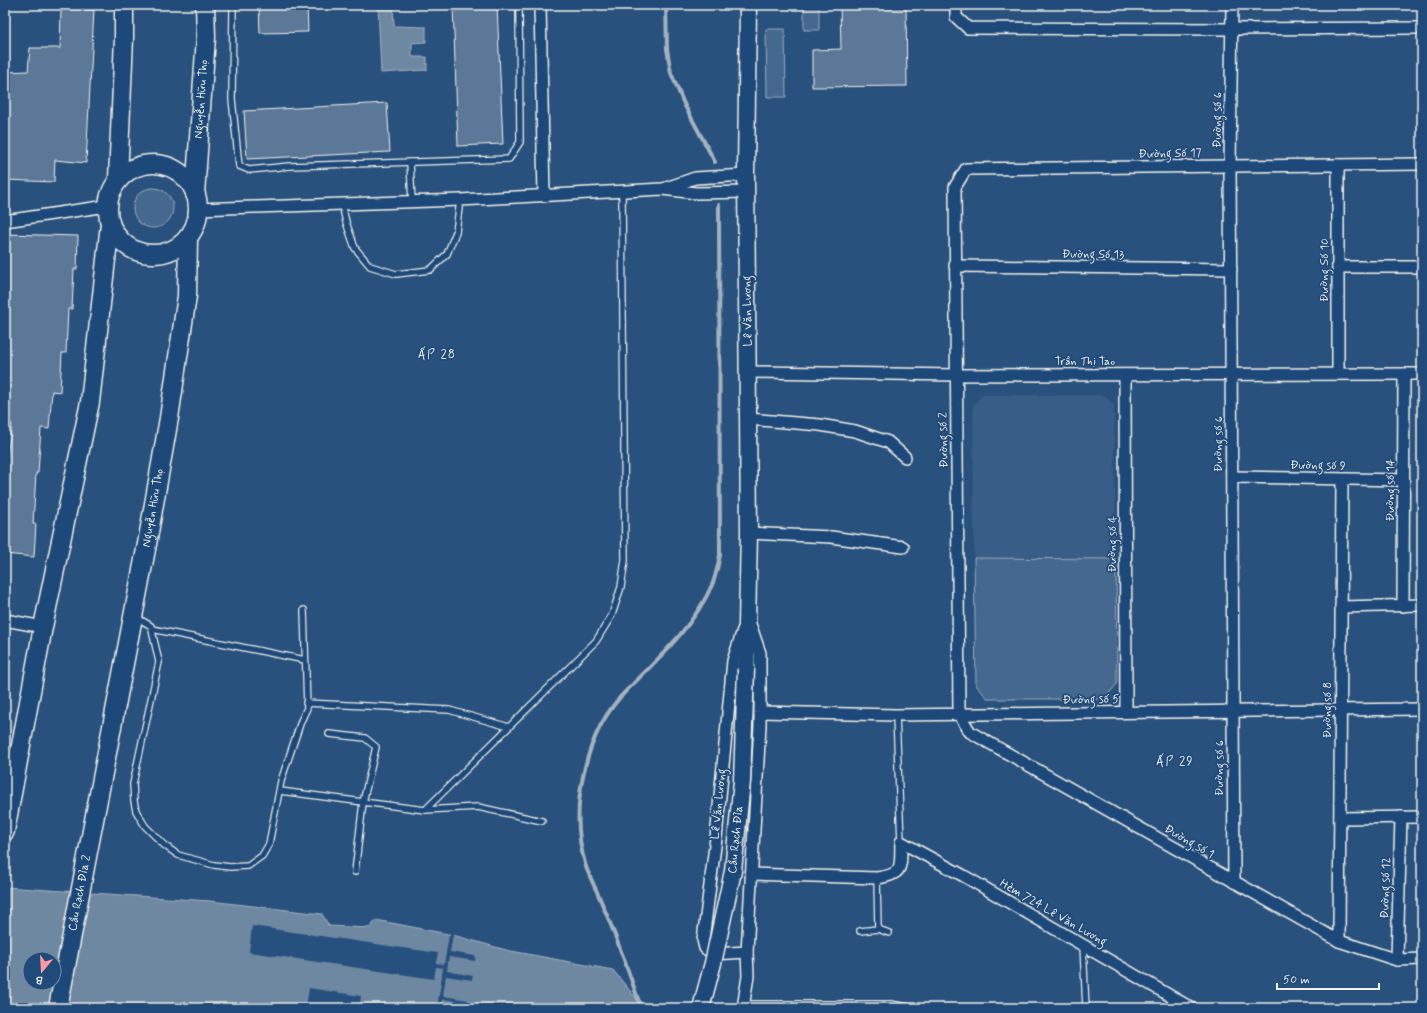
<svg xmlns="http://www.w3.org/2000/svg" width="1427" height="1013" viewBox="0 0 1427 1013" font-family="Mynerve,sans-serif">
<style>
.built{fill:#375d86}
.green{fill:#45688e;stroke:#9cacbb}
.water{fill:#6e88a2;stroke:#a4b2be;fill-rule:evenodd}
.pier{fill:#28517e}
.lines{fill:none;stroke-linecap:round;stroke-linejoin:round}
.stream{stroke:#a4b2be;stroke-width:4}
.building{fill:#5b7899;stroke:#f4f1e8}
.service-casing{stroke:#f4f1e8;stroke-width:8}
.minor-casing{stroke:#f4f1e8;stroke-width:14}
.secondary-casing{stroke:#f4f1e8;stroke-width:19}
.primary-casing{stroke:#f4f1e8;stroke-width:21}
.service{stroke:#1f4a7a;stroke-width:5.5}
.minor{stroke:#1f4a7a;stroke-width:11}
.secondary{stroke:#1f4a7a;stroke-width:16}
.primary{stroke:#1f4a7a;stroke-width:18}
.secondary-bridge-casing{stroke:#f4f1e8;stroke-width:19;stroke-linecap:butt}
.secondary-bridge{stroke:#1f4a7a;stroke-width:16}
.labels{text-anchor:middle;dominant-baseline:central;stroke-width:3.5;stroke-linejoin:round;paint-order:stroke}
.street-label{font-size:12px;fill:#f4f1e8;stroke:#1f4a7a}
.neighbourhood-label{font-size:13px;letter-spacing:1px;fill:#f4f1e8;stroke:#1f4a7a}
</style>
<rect width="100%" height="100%" fill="#28517e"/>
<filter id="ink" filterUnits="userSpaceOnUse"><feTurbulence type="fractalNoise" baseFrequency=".025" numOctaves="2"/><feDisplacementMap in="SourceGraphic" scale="8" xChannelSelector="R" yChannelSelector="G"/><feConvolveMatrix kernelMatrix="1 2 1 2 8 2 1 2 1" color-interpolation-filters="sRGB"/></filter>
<g filter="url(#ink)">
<polygon class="built" points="983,395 1104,395 1114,405 1116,559 974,558 973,405"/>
<g class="green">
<rect x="804" y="5" width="15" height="25"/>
<polygon points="766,29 785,29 786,97 767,97"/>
<circle cx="153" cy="208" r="20"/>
<polygon points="974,558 1116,559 1117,684 1104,699 988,699 976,685"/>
</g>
<g class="water">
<polygon points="361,5 393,5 394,26 426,27 426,42 412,43 412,57 427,57 427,70 381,73 378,6"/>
<path d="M5,887L210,901L322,914L329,926L370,928L376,920L453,935L506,950L613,970L644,1008H5ZM30,959H54V983H30Z"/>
</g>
<g class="pier">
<polygon points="252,926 438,953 436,963 444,964 449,935 453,935 450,952 476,956 475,961 449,957 447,971 473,976 472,980 446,976 443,996 468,1000 468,1003 443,999 441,1008 437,1008 443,968 436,967 434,979 249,952"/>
<polygon points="309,988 361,996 360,1004 390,1008 360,1007 359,1008 316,1008 306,1007"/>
</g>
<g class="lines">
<g class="stream">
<polyline points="666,5 667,49 671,73 684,104 715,162"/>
<path d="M639,1008V1002C628,970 617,938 603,906C598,893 591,880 586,867C568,810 584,732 627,690C659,658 694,626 712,585C716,576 718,565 720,555L719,205"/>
</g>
</g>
<g class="building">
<polygon points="259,5 307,5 308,32 260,33"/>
<polygon points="453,5 497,5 503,144 458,146"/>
<polygon points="840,5 906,5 907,86 812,87 812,50 841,49"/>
<polygon points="61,9 94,10 86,163 55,160 54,182 5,180 5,72 28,71 30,48 60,48"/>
<polygon points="387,103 390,152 247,159 244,111"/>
<polygon points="5,234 78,236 77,269 74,269 72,309 68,309 66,353 62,353 60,392 52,391 49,429 41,428 38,473 36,473 33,524 36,524 34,557 5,554 5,524 7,509 5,509 5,467 12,424 5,423"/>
</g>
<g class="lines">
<defs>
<g id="service">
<polyline points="233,5 232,99 239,166 249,170 290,166 509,159 520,142 519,5"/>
<polyline points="410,162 412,202"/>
<polyline points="342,205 346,222 355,248 370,266 396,274 430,270 447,254 456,232 460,200"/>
<polyline points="136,617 151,626 159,662 133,784 134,801 136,811 145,826 164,845 178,855 214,865 230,867 248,866 262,856 269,844 281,781 301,721 307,708 304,610"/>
<polyline points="152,629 305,660"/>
<polyline points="306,703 449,710 509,727"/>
<polyline points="896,715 901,842"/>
<polyline points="280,791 363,802 376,747 365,738 329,734"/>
<polyline points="425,810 478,807 542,821"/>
<polyline points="355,872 363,802 425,810 596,641 612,615 621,587 625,560 622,192"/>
<polyline points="878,929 889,933"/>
<polyline points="860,931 878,929 877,878"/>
<polyline points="1083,946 1086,1008"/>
<polyline points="744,1004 891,1004 914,1008"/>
</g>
<g id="minor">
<polyline points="540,5 544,196"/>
<polyline points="956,5 956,17 968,28 1232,29 1422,28"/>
<polyline points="1232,5 1230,167 1234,882"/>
<polyline points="1422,164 966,169 955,187 959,714 970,732 1339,941 1397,960 1422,959"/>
<polyline points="1338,165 1338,374"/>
<polyline points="666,188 695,178 746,175"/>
<polyline points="197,209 460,200 662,189 696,193 747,192"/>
<polyline points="5,221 107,206"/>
<polyline points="955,266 1231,269"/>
<polyline points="1338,267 1422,267"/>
<polyline points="749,372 956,375 1422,374"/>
<polyline points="1125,375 1126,712"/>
<polyline points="749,419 820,425 855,431 888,442 905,457"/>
<polyline points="1232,477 1404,480"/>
<polyline points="749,533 831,537 903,547"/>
<polyline points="1403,606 1404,374"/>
<polyline points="1341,607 1422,605"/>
<polyline points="5,620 43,627"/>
<polyline points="743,630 733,661 716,838 703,940 705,948 713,954 747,952"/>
<polyline points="760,712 896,715 1422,709"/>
<polyline points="1340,818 1422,817"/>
<path d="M751,874L877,878C905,874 900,867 901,842L964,876L1191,1008"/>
<polyline points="1339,941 1342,480"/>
<polyline points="1397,960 1401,817"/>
<polyline points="743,1008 748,976 747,952 760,725 760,653 750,624"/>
</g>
<polyline id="secondary" points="746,669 749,533 746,175 748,5"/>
<g id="primary">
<circle cx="153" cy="209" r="45"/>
<polyline points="118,179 124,38 124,5"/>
<path id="s1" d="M195,194L206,37L205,5"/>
<polyline points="5,831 43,627 90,402 110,224"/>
<path id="s2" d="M58,1008L147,544L169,418L187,296L188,237"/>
</g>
</defs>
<use href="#service" class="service-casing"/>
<use href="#minor" class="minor-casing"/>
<use href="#secondary" class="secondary-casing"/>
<use href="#primary" class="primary-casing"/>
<use href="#service" class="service"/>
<use href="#minor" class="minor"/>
<use href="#secondary" class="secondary"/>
<use href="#primary" class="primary"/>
<defs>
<g id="secondary-bridge">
<path id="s3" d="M701,1008L713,963L733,871L742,781L746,669"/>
</g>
</defs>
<use href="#secondary-bridge" class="secondary-bridge-casing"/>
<use href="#secondary-bridge" class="secondary-bridge"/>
</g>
</g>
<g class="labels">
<g class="street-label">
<text stroke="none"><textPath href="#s1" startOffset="95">Nguyễn Hữu Thọ</textPath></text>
<text transform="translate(1218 120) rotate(-89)">Đường số 6</text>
<text transform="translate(1170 154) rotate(-1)">Đường Số 17</text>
<text transform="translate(1093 255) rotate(1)">Đường Số 13</text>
<text transform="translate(1325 270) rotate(-90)">Đường Số 10</text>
<text transform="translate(748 311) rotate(-91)">Lê Văn Lương</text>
<text x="1085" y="362">Trần Thị Tao</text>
<text transform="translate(944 440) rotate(-91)">Đường số 2</text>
<text transform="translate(1219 444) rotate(-90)">Đường số 6</text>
<text transform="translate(1318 466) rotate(1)">Đường số 9</text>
<text transform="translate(1391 490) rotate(-90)">Đường số 14</text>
<text stroke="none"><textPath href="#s2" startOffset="509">Nguyễn Hữu Thọ</textPath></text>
<text transform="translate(1113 544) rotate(-90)">Đường số 4</text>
<text transform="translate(1091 700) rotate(-1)">Đường số 5</text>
<text transform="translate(1328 710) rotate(-90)">Đường số 8</text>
<text transform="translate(1220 768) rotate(-90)">Đường số 6</text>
<text transform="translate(719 804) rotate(-84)">Lê Văn Lương</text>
<text stroke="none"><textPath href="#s3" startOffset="172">Cầu Rạch Đỉa</textPath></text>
<text transform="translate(1189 842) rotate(30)">Đường số 1</text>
<text transform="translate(1386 888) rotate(-88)">Đường số 12</text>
<text stroke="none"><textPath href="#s2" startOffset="117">Cầu Rạch Đỉa 2</textPath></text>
<text transform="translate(1053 913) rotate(30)">Hẻm 724 Lê Văn Lương</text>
</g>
<g class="neighbourhood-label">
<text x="437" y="354">ẤP 28</text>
<text x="1175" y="761">ẤP 29</text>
</g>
</g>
<rect width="1427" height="1013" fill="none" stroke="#1f4a7a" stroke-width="20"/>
<rect x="10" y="10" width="1407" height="993" fill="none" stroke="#f4f1e8" stroke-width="1.5" filter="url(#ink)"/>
<g transform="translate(42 971) rotate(198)"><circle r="19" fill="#1f4a7a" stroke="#748da6"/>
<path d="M0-3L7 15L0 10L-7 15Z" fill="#ff9aa2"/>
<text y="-6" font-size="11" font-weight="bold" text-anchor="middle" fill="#f4f1e8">B</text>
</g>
<path d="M1277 983v6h102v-6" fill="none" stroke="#f4f1e8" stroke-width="2"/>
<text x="1283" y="983" font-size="12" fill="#f4f1e8" stroke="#1f4a7a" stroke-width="3" paint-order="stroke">50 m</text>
</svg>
